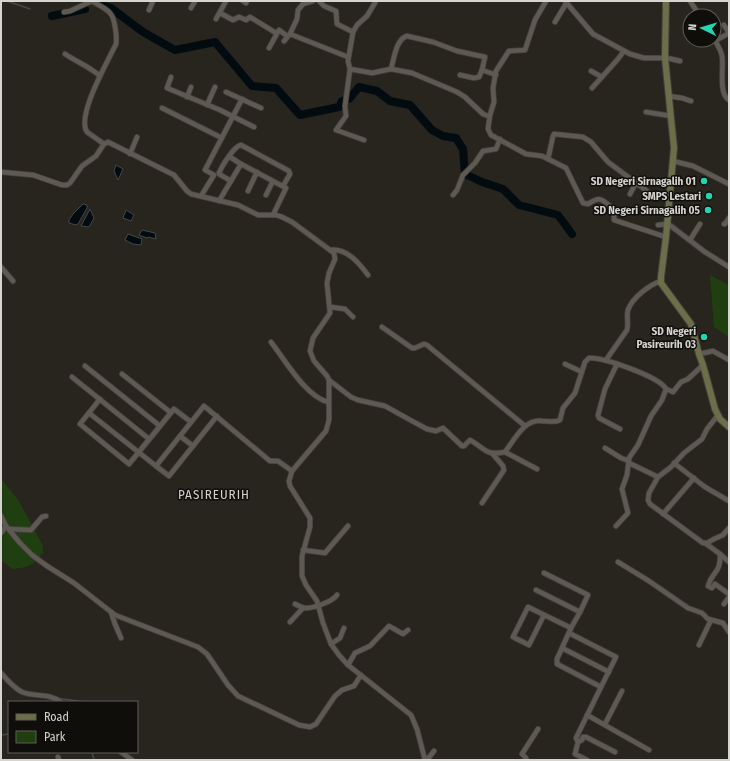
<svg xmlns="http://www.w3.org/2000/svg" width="730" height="761" viewBox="0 0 730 761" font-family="'Fira Sans Condensed',sans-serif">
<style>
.green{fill:#203f10}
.water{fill:#020c10;stroke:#424849}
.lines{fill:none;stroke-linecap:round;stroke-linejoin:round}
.stream{stroke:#424849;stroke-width:1.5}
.river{stroke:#020c10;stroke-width:8}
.street-casing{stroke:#44413c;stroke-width:6}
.secondary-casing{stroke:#44413c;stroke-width:8}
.street{stroke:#5e5952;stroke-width:4.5}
.secondary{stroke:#6a6f4a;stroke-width:6}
.poi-dot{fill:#23d5af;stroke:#0f0e0b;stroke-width:1.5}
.labels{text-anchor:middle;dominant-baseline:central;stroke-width:3;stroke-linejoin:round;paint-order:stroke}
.poi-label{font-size:11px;font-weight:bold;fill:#d6d4cf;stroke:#0f0e0b;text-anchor:end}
.quarter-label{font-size:13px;letter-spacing:1px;fill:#d7d2ca;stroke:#0f0e0b}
</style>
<rect width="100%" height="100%" fill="#28241e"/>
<g class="green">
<polygon points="710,275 729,285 729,337 714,327"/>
<path d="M1,479L19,501L43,546V553C31,566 31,567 12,569L1,560Z"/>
</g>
<g class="water">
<polygon points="116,165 123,169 118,180 114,171"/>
<polygon points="83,204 87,205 87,208 78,224 76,225 69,223 69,220 73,214"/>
<polygon points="90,209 94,218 89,227 81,226"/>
<polygon points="126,210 134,215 131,221 123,218"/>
<polygon points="142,230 155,233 156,239 148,237 147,238 139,235"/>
<polygon points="128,234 142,239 141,245 133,244 125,240"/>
</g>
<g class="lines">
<g class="stream">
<polyline points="7,1 30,9"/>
<polyline points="57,698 84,702"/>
<polyline points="1,735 9,734"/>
<polyline points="92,752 94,760"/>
</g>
<g class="river">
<polyline points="101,5 111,8 143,32 175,50 215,42 252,86 276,88 300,115 339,107 342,101 349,99 359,87 377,91 390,101 410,105 432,130 443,136 456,138 463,149 465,174 482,182 503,189 519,205 558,215 572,234"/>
<polyline points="52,16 85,9"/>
</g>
<defs>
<g id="street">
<path d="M92,1C98,5 106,8 110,13C115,18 117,37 116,44C108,61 76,116 87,132L104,144"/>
<polyline points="243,1 246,3 247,1"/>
<polyline points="319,1 324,6 336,11 337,24 353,32"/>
<polyline points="376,1 367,16 357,25 353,32 348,61 350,69 372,73 391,69 412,73 457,92 465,97 483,114 488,116 490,115 494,102 493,88 496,71 509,51 525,50 535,20 546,1"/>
<polyline points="565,1 593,34 630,54 644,58 667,58 680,61"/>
<polyline points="690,1 700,16"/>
<polyline points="191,8 195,1"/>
<polyline points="149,10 153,1"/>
<polyline points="64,12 70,11 92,1"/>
<polyline points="220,13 233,20 239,17 246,20 250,17 276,33"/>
<polyline points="216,19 226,1"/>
<polyline points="555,22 567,2"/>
<polyline points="724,25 729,33"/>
<polyline points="290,34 348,57"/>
<path d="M714,39C717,44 721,50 722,56C724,67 718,94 729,100"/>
<polyline points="284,41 290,34 297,19 298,10 303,4 313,1"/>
<polyline points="715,41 729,33"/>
<polyline points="269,48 279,30 287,36"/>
<path d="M65,54C77,62 90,67 100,76"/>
<polyline points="350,69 345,106 346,116 336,130 364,140"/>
<path d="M391,69C394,59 396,39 407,36L433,42L457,51L485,57L482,70L479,77L474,78L460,75"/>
<polyline points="482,70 496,75"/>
<polyline points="591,71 602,77"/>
<polyline points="171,77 167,88 220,110 254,127"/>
<polyline points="592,88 618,59 624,51"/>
<polyline points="226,92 261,108"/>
<polyline points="668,96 682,98 691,101"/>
<polyline points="187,97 191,87"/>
<polyline points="207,105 215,87"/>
<polyline points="162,108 222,138"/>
<polyline points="646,112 671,116"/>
<path d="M490,115L488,129L491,135L526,154L542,156L566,168L583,203L588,204C602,195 601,200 614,209V220L666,237"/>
<polyline points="130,154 137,137"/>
<polyline points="230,157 241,164"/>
<polyline points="548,159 553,136 554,134 583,137 591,142 608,162 647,191"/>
<polyline points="673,161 693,166 729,184"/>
<polyline points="1,172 33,175 62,185 67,185 70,183 82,166 96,156 104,144 108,142 174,175 187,191 191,194 238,205 258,215 276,215 282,217 292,222 334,253 335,259 329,273 327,283 330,313 313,338 310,351 314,361 327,376 329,380 329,420 326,431 292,471 289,481 290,486 310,518 310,527 302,556 302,576 306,585 317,601 323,623 331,644 339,655 348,665 411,715 417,729 425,760"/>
<path d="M231,181L219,174V173C222,166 234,146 241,145L289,171L290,174L283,186"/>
<polyline points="248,191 257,172"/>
<polyline points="630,194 636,183"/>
<polyline points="266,195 273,181"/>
<polyline points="453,195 457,190 463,175 475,163 483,151 496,149 500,139"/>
<polyline points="201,196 214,175 205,170 242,99"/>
<polyline points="219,201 241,164 286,188 273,215"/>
<polyline points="667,223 705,252 729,267"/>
<polyline points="724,224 725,224 729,218"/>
<polyline points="658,225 667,224"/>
<polyline points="690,240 700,224"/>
<path d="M330,250C347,248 359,263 368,275"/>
<polyline points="1,267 13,281"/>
<polyline points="330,307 345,309 353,317"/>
<polyline points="382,327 412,348 415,348 424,344 427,345 525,426"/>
<path d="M271,342C285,360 306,397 328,402"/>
<polyline points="699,354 713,351 729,360"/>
<path d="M606,360L627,330C629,323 626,317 628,310C632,298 649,285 661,281"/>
<polyline points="565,364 582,372"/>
<polyline points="617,364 605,389 598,415 599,418 620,429"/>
<polyline points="85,366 160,426"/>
<polyline points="122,374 170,412"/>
<polyline points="72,377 149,439"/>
<path d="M329,380L351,397L358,400L385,406L412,421L427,429L436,431L443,428L462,446H464L470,440C486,449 485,456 505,452C515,439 524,419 542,421C548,421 555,423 560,420L563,408L575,393L585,362L589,358C603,357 660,377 666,389L662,400L651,416L638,445L629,458L627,475L622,489L628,513L616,526"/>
<polyline points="666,389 673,392 681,382 688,379 703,365"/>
<polyline points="100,399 80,424 129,464 174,409 191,422"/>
<polyline points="89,413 156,466 204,406 270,461 278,461 292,471"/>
<polyline points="718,415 707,429 702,439 684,453 671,467 658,477 649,493 648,500 650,504 703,543 707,543 714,539 723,535 729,528"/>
<polyline points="180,436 193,446"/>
<polyline points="605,448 621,458 629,461"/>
<polyline points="505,452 537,469"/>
<polyline points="629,463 658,477"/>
<polyline points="674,463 705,487 729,501"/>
<polyline points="156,466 169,476 217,416"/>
<polyline points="482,503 504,470 503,466 492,453"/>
<polyline points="663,514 694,478"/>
<polyline points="1,516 6,526 20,543 32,555 47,566 74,583 115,615 198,647 207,654 228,685 238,696 299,725 310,727 316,724 335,696 342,690 354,686 361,675"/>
<polyline points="9,529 31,530 42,517 46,516"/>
<polyline points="1,533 6,526"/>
<path d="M705,543L720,554C721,574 712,571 708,586L712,588L715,584L729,594"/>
<polyline points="303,550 325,553 348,526"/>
<polyline points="720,554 729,562"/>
<polyline points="618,562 649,581 688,608 702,613 708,619 723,623 729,632"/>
<polyline points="544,573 588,595 580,612"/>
<polyline points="536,590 580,612 571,628"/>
<path d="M295,604C297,605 301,607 304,608C312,609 332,602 337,595"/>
<polyline points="724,604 729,597"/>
<polyline points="111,612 115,624 121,638"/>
<polyline points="544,615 529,645 513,637 528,607 571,628 557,659 557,664 601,687 576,738 578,742 575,754 587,760"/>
<polyline points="290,622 303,608"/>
<polyline points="569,633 616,657 601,687"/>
<polyline points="331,644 340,638 344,628"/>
<polyline points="699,645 711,620"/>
<polyline points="562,648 609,672"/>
<polyline points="348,665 355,653 370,646 389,626 403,634 408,630"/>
<path d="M1,673C7,680 14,688 22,692C35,697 50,693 61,702"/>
<polyline points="587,715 649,750"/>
<polyline points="605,724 622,691"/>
<polyline points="578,742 582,740 583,737 586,737 615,752"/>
<polyline points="121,752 132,760"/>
<polyline points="58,757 59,760"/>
<polyline points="427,760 434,751"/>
<polyline points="526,760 526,758 522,754 538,729"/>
</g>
<polyline id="secondary" points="666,1 665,58 674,148 666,237 661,277 661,283 691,324 699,354 703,365 715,409 720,419 729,427"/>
</defs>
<use href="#street" class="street-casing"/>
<use href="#secondary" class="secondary-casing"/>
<use href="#street" class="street"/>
<use href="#secondary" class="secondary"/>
</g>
<g class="poi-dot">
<circle cx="704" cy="181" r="4"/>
<circle cx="709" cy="196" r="4"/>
<circle cx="708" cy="210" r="4"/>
<circle cx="704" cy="337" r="4"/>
</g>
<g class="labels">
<g class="poi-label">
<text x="696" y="181">SD Negeri Sirnagalih 01</text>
<text x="701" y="196">SMPS Lestari</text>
<text x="700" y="210">SD Negeri Sirnagalih 05</text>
<text x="696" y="331">SD Negeri<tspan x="696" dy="13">Pasireurih 03</tspan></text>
</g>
<g class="quarter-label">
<text x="214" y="494">PASIREURIH</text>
</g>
</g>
<rect width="730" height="761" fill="none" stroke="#d6d4cf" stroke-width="4"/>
<rect x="8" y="701" width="130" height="52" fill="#0f0e0b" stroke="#5f5d59"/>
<rect x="16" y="714" width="20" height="6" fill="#6a6f4a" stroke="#5f5d59"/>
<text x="44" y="721" font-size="12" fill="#d6d4cf">Road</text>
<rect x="16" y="731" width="20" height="12" fill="#203f10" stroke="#5f5d59"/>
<text x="44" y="741" font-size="12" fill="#d6d4cf">Park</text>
<g transform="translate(702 28) rotate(275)"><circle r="19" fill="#0f0e0b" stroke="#5f5d59"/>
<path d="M0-3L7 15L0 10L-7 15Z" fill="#23d5af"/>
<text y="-6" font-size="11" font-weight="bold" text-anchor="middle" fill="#d6d4cf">N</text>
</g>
</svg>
